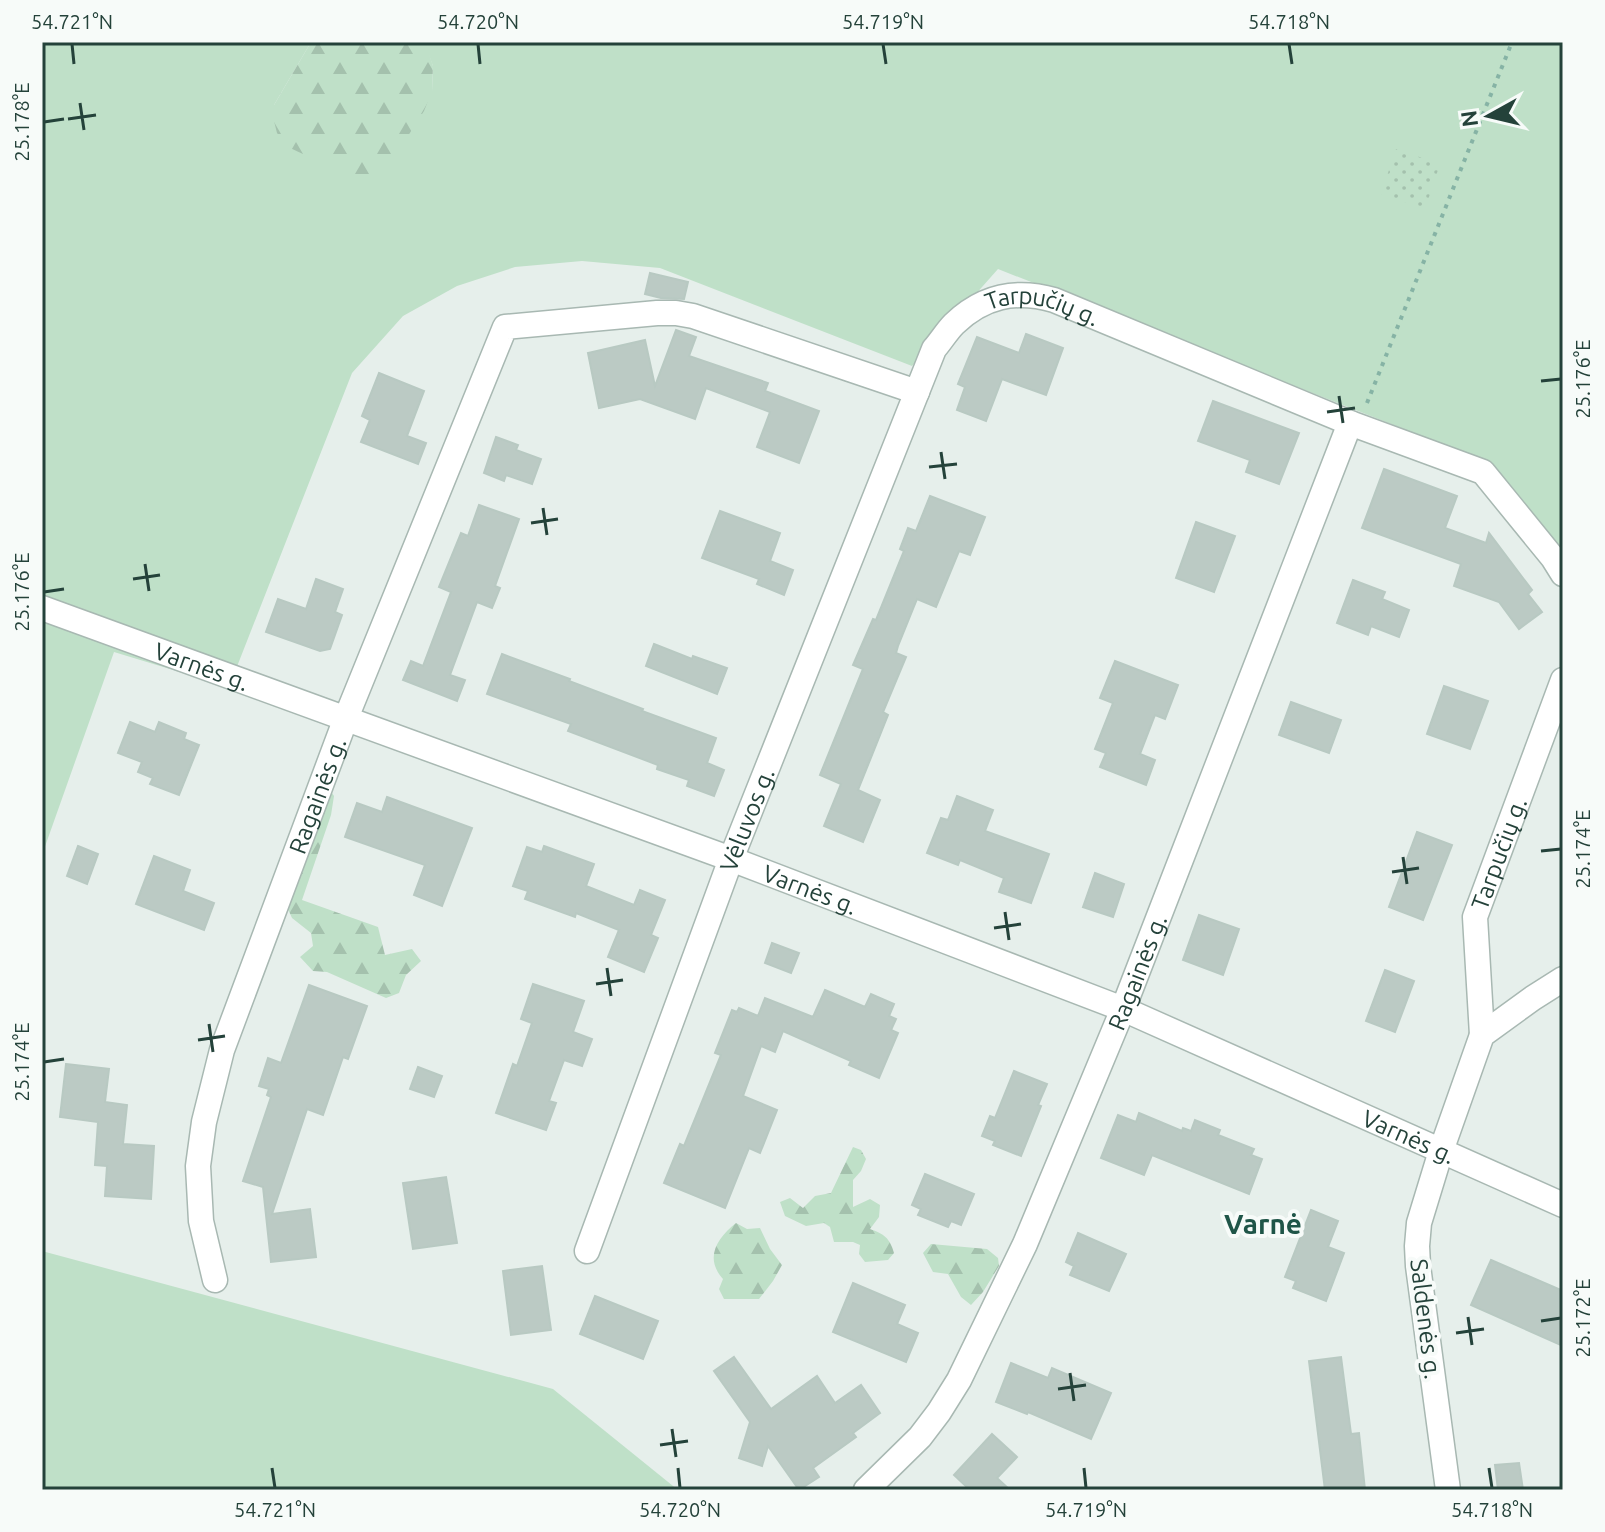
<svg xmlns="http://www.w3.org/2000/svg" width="1605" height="1532" viewBox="0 0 1605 1532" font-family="Ubuntu,sans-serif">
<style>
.grass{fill:#bfe0c8}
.forest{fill:url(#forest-firs)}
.park{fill:url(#park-dots)}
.building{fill:#bbcac4;stroke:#b8c9c2;stroke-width:2}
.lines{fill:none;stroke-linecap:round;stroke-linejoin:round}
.minor-casing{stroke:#a8b8b2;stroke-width:27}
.path{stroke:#86b3a5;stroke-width:4;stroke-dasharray:4 6;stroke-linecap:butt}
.minor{stroke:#fff;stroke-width:24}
.ticks{fill:none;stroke:#24423a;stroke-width:3}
.labels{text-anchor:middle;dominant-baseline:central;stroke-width:8;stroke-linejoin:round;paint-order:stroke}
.street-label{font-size:24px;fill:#24423a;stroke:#f7fbf9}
.quarter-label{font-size:28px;font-weight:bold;fill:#1f5548;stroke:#f7fbf9}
.neatline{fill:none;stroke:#24423a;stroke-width:3}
.ticks-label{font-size:20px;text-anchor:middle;fill:#24423a}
</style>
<defs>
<pattern id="forest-firs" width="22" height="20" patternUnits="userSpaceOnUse" patternTransform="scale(2)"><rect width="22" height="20" fill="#bfe0c8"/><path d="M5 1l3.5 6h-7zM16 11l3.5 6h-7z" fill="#a4c1ad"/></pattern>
<pattern id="park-dots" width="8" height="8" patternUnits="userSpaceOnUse" patternTransform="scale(2)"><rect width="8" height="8" fill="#bfe0c8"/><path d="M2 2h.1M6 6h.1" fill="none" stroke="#a4c1ad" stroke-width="1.8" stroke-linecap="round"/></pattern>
</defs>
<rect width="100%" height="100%" fill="#e6efeb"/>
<g class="grass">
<polygon points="42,42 311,42 274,105 432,91 433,66 424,42 1554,42 1563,46 1563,554 1485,461 998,269 912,366 660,268 582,261 515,267 457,286 403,316 352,373 229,687 114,652 42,855"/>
<polygon points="42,1251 553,1389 678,1490 42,1490"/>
</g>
<g class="forest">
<polygon points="311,42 424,42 426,44 433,66 432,91 424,111 388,167 373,174 357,175 337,170 288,147 277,133 273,117 274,105"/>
<polygon points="328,787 334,796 331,815 302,900 378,927 385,955 412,949 421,961 406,975 399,993 386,998 327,972 313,971 300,957 313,946 311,933 292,918 285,903"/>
<path d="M853,1147L861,1150L866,1159L861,1171L853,1180V1207L870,1199L880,1205L879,1217L870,1229C884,1234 890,1238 894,1253L888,1260L865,1262L859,1254L860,1245L853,1242H834L830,1227L824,1223L806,1226L785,1216L780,1202L790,1198L803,1208L815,1196L831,1193Z"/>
<path d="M736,1223L747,1229L760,1228L770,1249L782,1265L773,1281L759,1299H724L719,1289L723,1279C704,1258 717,1238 736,1223Z"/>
<polygon points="931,1244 987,1249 998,1258 999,1266 983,1292 971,1305 961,1297 948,1274 933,1272 923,1253"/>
</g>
<polygon class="park" points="1396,149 1440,164 1425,209 1381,194"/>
<g class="building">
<polygon points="650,273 688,282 684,299 661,298 645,294"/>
<polygon points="676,330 696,337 689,356 768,383 765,391 819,411 799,463 757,447 770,412 706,388 695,419 640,399 599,408 588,353 645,340 655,386"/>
<polygon points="1026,334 1063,348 1046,395 1002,379 986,421 957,410 965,387 958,384 977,337 1019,353"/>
<polygon points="379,373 424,391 407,436 426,443 418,464 361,442 370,420 362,416"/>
<polygon points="1213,401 1299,433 1279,484 1246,472 1250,460 1198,441"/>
<polygon points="496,437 518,445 516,450 541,459 532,484 506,475 504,481 484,473"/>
<polygon points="1384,469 1457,496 1445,528 1486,543 1489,533 1532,590 1528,594 1542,612 1519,629 1499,602 1454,586 1461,564 1362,528"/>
<polygon points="930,496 985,517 970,555 959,551 936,607 917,599 898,646 896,653 906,657 883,712 888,715 858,790 880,800 863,842 824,826 841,784 820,775 863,669 853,665 873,619 876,620 904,551 900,549 908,528 916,531"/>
<polygon points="479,505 519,519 495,586 500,588 492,608 477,602 450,675 465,680 457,701 403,680 411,661 423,666 451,592 439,587 461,533 468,536"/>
<polygon points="720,511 780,533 770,561 793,570 784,595 757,584 759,579 702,558"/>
<polygon points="1196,522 1235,536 1214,592 1176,578"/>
<polygon points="316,579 343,589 335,612 342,615 330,649 320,651 266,632 278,599 306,609"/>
<polygon points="1353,580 1385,592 1382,599 1409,610 1399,637 1371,626 1368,635 1337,623"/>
<polygon points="654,644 692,659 693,656 727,668 717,694 646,666"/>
<polygon points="502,654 570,679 569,681 643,709 642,711 716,738 707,763 724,770 714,796 687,786 689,780 657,769 658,765 568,731 571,724 487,694"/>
<polygon points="1115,661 1178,685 1165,719 1155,715 1140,754 1155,760 1146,785 1100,767 1106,753 1095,749 1113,703 1100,698"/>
<polygon points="1444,686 1488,701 1470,749 1427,734"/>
<polygon points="1291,702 1341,720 1329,753 1279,735"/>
<polygon points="130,722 155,732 159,722 186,733 184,739 199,745 179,795 150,784 153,778 138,772 142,762 118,753"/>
<polygon points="957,796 993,810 985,831 1049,854 1031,903 999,892 1004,878 960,860 958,865 927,853 941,818 948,820"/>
<polygon points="387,797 472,828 442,906 414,895 425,865 345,837 357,803 382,812"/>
<polygon points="1417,832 1452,845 1423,920 1389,907"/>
<polygon points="78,846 98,854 87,884 67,876"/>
<polygon points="544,846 594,864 586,886 634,905 640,890 665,900 651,935 658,938 644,972 608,957 619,930 576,913 575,917 525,899 528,891 513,886 527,847 542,852"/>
<polygon points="154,856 190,870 183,891 214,903 204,930 136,904"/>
<polygon points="1095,873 1124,884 1113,917 1083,907"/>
<polygon points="1199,915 1239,929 1223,975 1183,960"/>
<polygon points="772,943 799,953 791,973 765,963"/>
<polygon points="1385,970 1414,981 1395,1032 1366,1021"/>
<polygon points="533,984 584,1001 573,1032 592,1039 582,1066 564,1060 549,1101 556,1103 546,1130 496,1113 513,1064 517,1066 532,1023 521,1019"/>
<polygon points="309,985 367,1006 348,1059 343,1057 323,1115 307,1109 272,1214 310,1209 316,1257 271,1262 263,1187 243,1181 271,1097 267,1095 269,1089 259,1086 268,1058 281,1063"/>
<polygon points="825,990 865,1007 871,994 894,1004 889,1016 896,1019 891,1030 898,1033 879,1078 849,1065 851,1061 783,1031 775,1052 761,1046 743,1096 777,1110 760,1153 749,1148 725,1208 664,1183 680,1144 684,1146 721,1055 715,1053 732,1010 737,1012 739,1008 758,1016 765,998 813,1017"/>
<polygon points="66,1064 109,1069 105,1102 127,1105 123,1144 154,1146 151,1199 105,1196 107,1166 95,1165 98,1122 60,1117"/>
<polygon points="418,1067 442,1076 434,1097 410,1089"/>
<polygon points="1014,1071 1047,1084 1038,1105 1041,1106 1021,1156 993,1145 995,1141 982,1136 990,1116 995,1118"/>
<polygon points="1139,1113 1182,1131 1183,1128 1191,1131 1195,1120 1220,1130 1218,1135 1254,1149 1251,1155 1262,1159 1249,1194 1152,1155 1144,1175 1101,1158 1118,1115 1136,1122"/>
<polygon points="925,1174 974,1194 961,1225 951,1221 948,1227 918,1215 921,1209 912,1205"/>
<polygon points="446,1177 457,1243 413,1249 403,1183"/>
<polygon points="1311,1210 1338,1221 1328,1247 1344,1253 1326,1301 1293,1288 1296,1281 1285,1277"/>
<polygon points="1078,1233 1126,1254 1109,1291 1070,1275 1074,1266 1066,1262"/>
<polygon points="1491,1260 1563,1291 1563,1346 1471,1305"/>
<polygon points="542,1266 551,1330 511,1335 503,1271"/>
<polygon points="853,1283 905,1305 897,1324 918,1333 906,1362 833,1332"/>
<polygon points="595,1296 658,1321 643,1359 580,1334"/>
<polygon points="734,1357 771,1409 817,1376 835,1403 861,1385 880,1413 853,1433 856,1437 813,1468 819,1477 799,1490 768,1446 762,1466 739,1458 750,1422 714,1371"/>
<polygon points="1341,1357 1351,1434 1359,1433 1365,1490 1325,1490 1309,1361"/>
<polygon points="1011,1363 1048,1378 1052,1368 1111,1393 1091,1439 1028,1412 1027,1414 996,1402"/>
<polygon points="992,1434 1017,1457 997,1478 1010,1490 970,1490 954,1475"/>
<polygon points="1519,1463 1523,1490 1498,1490 1495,1465"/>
</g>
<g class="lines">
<defs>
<g id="minor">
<path id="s1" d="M42,608L731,859L1123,1009L1563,1205"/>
<path id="s2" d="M1482,1035L1475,917L1563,680"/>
<path id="s3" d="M587,1251L731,859L934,349C941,341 947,331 954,324C983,296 1015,289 1054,300L1350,423L1483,472L1553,558L1563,574"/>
<path id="s4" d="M215,1280L201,1221L198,1166L204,1122L222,1050L346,718L505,327L657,313H676L693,316L917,392"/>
<path id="s5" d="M866,1490L920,1437L939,1412L959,1380L1025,1244L1123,1009L1350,423"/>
<polyline points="1448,1490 1418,1266 1417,1246 1419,1223 1441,1151 1482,1035 1533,998 1563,979"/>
</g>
</defs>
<use href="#minor" class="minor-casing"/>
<polyline class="path" points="1367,403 1512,42"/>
<use href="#minor" class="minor"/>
</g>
<path class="ticks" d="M72,44L74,64M478,44L480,64M883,44L886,64M1289,44L1292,64M80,103L84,130M68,119L96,115M44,122L64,119M1541,381L1561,379M1339,396L1343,423M1327,412L1355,408M941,452L945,479M929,467L957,464M543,508L547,535M531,523L558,519M145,564L149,591M133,579L160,575M44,592L64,589M1541,851L1561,849M1403,857L1407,884M1392,872L1419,868M1005,912L1009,940M994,928L1021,924M607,968L611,996M596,984L623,980M209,1024L213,1052M198,1040L225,1036M44,1062L64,1059M1468,1317L1472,1345M1541,1321L1561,1318M1456,1333L1484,1329M1070,1373L1074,1401M1058,1389L1086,1385M672,1429L676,1457M660,1445L688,1441M272,1468L275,1488M678,1468L680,1488M1084,1468L1086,1488M1489,1468L1492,1488"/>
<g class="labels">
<g class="street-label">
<text stroke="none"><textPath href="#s3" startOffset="1096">Tarpučių g.</textPath></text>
<text stroke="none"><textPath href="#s1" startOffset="170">Varnės g.</textPath></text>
<text stroke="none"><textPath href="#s4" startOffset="506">Ragainės g.</textPath></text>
<text stroke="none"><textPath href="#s3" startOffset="460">Vėluvos g.</textPath></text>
<text stroke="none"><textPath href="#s2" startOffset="186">Tarpučių g.</textPath></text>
<text stroke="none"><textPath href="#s1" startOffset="818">Varnės g.</textPath></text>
<text stroke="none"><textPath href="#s5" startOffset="590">Ragainės g.</textPath></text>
<text stroke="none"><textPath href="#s1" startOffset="1466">Varnės g.</textPath></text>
<text transform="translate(1426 1319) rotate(83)">Saldenės g.</text>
</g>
<g class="quarter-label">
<text x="1263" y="1223">Varnė</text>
</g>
</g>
<rect width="1605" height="1532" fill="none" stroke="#f7fbf9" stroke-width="88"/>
<g transform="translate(1489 116) rotate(262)" stroke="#f7fbf9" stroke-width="6" paint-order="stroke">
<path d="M0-6L14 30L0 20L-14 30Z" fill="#24423a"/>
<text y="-12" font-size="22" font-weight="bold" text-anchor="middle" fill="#24423a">N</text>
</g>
<rect x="44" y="44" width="1517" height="1444" class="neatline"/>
<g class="ticks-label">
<text x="72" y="29">54.721°N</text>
<text x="478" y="29">54.720°N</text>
<text x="883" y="29">54.719°N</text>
<text x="1289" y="29">54.718°N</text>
<text transform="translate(22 122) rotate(-90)" y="7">25.178°E</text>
<text transform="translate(1583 379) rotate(-90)" y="7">25.176°E</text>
<text transform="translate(22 592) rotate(-90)" y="7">25.176°E</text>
<text transform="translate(1583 849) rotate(-90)" y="7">25.174°E</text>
<text transform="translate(22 1062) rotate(-90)" y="7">25.174°E</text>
<text transform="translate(1583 1318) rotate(-90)" y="7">25.172°E</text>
<text x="275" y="1517">54.721°N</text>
<text x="680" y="1517">54.720°N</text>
<text x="1086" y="1517">54.719°N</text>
<text x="1492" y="1517">54.718°N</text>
</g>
</svg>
